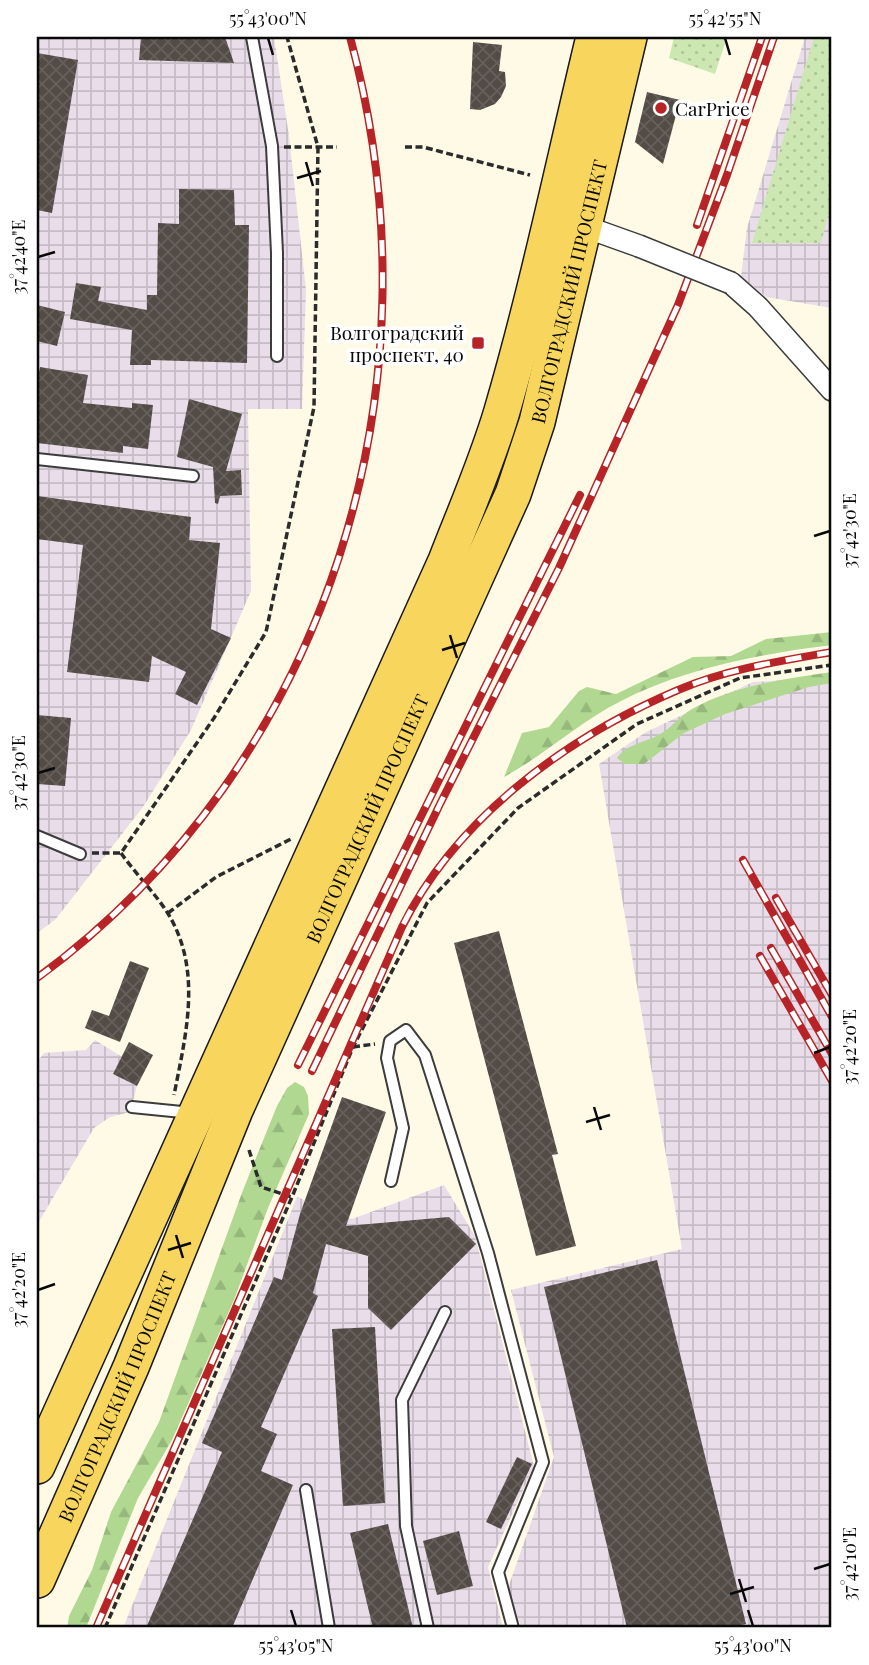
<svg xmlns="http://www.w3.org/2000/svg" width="869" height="1665" viewBox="0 0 869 1665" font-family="'Playfair Display',serif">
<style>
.industrial{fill:url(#industrial-grid)}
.grass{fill:url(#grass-dots)}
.forest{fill:url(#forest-firs)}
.building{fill:url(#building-cross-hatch)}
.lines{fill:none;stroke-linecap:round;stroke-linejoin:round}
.lane-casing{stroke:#3c3c3c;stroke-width:14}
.street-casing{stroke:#3c3c3c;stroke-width:24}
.primary-casing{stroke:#1a1a1a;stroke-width:38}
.path{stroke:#2b2b2b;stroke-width:3.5;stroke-dasharray:7 3.5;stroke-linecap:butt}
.lane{stroke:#fff;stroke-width:10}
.street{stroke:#fff;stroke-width:21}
.primary{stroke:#f8d55d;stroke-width:35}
.rail-casing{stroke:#b72428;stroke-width:8}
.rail{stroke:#fff;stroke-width:5;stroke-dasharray:16;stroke-linecap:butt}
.street-bridge-casing{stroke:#3c3c3c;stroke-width:24;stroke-linecap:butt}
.street-bridge{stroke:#fff;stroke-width:21}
.ticks{fill:none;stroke:#090909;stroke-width:2.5}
.poi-dot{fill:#b72428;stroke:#fff;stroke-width:2.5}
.labels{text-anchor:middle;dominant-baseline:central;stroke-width:7;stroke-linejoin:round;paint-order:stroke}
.poi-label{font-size:19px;fill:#090909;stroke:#fff;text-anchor:start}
.street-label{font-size:19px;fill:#090909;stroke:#fff}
.neatline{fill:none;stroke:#090909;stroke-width:2.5}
.ticks-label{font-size:18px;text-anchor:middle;fill:#090909}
</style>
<defs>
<pattern id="industrial-grid" width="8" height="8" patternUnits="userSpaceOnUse" patternTransform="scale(1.75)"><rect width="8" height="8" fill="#e8dde9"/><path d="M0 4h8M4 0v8" fill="none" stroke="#c6bcc6"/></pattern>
<pattern id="grass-dots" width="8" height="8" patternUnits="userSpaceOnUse" patternTransform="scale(1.75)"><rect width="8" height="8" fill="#cde7b2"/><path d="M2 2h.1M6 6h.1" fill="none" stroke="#afc598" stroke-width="1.8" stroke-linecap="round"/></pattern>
<pattern id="forest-firs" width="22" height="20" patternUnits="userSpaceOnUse" patternTransform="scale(1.75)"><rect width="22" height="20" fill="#b0d891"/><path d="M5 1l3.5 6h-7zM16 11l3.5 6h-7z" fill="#96b87c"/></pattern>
<pattern id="building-cross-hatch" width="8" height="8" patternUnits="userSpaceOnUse" patternTransform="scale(1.75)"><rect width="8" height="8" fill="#524b46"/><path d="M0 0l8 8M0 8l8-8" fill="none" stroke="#66605c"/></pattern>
</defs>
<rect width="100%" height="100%" fill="#fffae6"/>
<g class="industrial">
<polygon points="37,37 274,37 289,136 306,290 302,409 248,409 251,591 191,730 143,807 55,920 37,933"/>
<polygon points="805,37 832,37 832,308 766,297 741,276 747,228"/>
<polygon points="832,677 832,1628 521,1628 508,1588 554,1457 511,1290 682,1249 599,764 646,732 753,682"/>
<polygon points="95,1040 122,1057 113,1074 137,1086 130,1112 110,1117 94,1128 37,1225 37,1062 44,1053 86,1050"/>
<polygon points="444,1185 475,1236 534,1466 488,1567 503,1628 123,1628 297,1197 352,1219"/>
</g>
<g class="grass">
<polygon points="674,37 727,37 715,74 669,58"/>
<polygon points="814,37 832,37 832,200 821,243 752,243"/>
</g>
<g class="forest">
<path d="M832,632V645C764,653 683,669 621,701C579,722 545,755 504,777L522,733L549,727L579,691L587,687L616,694L693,657L731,656L766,639Z"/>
<path d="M832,672V683L809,687L725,714L684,733L644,764H625L617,758C627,744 644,743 658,735C671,729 679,716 692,709C736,685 784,679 832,672Z"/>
<polygon points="295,1082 304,1087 308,1096 309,1114 268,1208 234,1300 172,1440 138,1498 86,1628 67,1628 69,1616 92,1570 111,1512 159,1422 243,1190 277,1106 287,1088"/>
</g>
<g class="building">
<polygon points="141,37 225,37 234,63 139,60"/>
<polygon points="473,42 502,45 499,71 505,72 506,86 501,97 495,104 480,110 470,109"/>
<polygon points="37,53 78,60 52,213 37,210"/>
<polygon points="647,92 680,100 663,164 635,142"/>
<polygon points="179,189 234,190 235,225 249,225 247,363 151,360 151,365 130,365 132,330 70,319 76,283 101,287 98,301 147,310 147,295 157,295 158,223 179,224"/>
<polygon points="37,305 65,312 57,346 37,341"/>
<polygon points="40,367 88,375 83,403 132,408 132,403 153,405 148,449 123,446 123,453 37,443 37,385"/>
<polygon points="189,399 242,414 226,471 241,470 242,495 220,496 218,504 215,503 213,467 177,457"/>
<polygon points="37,496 191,517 189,540 220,543 211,629 231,638 197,705 175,694 186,672 152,656 149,682 67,672 83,545 37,539"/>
<polygon points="37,715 71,718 65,786 37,784"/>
<polygon points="499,931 558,1154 552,1155 576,1246 536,1256 454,943"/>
<polygon points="130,961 149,968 120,1042 85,1028 92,1010 109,1016"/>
<polygon points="129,1042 153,1055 137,1086 113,1074"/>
<polygon points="342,1097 386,1112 346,1226 449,1217 476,1244 391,1330 368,1308 368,1256 326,1244 313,1293 318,1296 261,1427 277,1434 261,1471 293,1485 232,1628 146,1628 222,1452 202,1443 274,1277 282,1280 300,1214"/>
<polygon points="657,1260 746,1624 730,1628 627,1628 544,1287"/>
<polygon points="375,1327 385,1503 343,1506 332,1329"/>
<polygon points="517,1457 532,1464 501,1529 486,1522"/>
<polygon points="388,1524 413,1628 373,1628 350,1533"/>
<polygon points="459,1531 473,1586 437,1595 423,1541"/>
</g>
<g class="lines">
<defs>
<g id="lane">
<polyline points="252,37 272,146 277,253 277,356"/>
<polyline points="37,459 193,476"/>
<polyline points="37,836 80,854"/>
<polyline points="132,1107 192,1113"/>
<polyline points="391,1181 403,1128 387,1058 390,1041 406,1030 425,1055 488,1253 543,1462 498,1572 513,1628"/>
<polyline points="306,1490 329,1628"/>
<polyline points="428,1628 406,1526 402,1400 445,1312"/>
</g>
<g id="street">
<polyline points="583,226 639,246"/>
<polyline points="731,283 758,307 832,390"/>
</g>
<g id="primary">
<path d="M37,1466L446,561C465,512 487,462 502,411C538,288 564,161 594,37"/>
<path id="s1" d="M37,1580L131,1367L235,1110L513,494L537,422L629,37"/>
</g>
</defs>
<use href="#lane" class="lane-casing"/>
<use href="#street" class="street-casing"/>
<use href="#primary" class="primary-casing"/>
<g class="path">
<polyline points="284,147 337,147"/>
<polyline points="405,147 423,147 530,175"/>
<polyline points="92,853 121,853 214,718 266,632 314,407 318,147 287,37"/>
<path d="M121,853C135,873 154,892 167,912C203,969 186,1034 174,1095"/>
<polyline points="168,913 216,877 291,839"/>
<polyline points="353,1047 375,1044"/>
<polyline points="249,1150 261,1187 292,1197"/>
<polyline points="105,1628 292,1197 353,1047 427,903 518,808 637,724 740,678 832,665"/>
</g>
<use href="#lane" class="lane"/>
<use href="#street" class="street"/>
<use href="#primary" class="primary"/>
<defs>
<g id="rail">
<polyline points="697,225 762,37"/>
<polyline points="743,860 832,1017"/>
<polyline points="776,898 832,995"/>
<polyline points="771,948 832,1054"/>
<polyline points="760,956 832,1081"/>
<path d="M37,978C330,763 445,384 350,37"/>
<polyline points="298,1065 580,495"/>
<polyline points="312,1071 440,804 559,568 678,305 727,175 774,37"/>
<path d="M96,1628L402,927C456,818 567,737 678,690C727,669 780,661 832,652"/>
</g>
</defs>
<use href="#rail" class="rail-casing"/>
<use href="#rail" class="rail"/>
<defs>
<polyline id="street-bridge" points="639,246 731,283"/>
</defs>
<use href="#street-bridge" class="street-bridge-casing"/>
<use href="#street-bridge" class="street-bridge"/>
</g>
<path class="ticks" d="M268,38L273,55M725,38L730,55M306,162L313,186M297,178L321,171M38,257L55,252M814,536L830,531M450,635L457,658M442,650L465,643M38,773L55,768M814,1053L830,1047M594,1107L601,1130M586,1122L610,1115M176,1235L183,1258M168,1250L191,1243M38,1290L55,1284M814,1569L830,1564M739,1579L746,1602M730,1594L754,1587M291,1610L296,1626M748,1610L753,1626"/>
<g class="poi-dot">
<circle cx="661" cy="108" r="7"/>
<rect x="471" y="336" width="14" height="14" rx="3.5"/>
</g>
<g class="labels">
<g class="poi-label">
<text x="675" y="108">CarPrice</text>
<text x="464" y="332" text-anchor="end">Волгоградский<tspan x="464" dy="22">проспект, 40</tspan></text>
</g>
<g class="street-label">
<text stroke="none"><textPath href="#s1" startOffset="1396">ВОЛГОГРАДСКИЙ ПРОСПЕКТ</textPath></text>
<text stroke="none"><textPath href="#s1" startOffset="830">ВОЛГОГРАДСКИЙ ПРОСПЕКТ</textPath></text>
<text stroke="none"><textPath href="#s1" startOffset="200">ВОЛГОГРАДСКИЙ ПРОСПЕКТ</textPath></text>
</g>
</g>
<rect width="869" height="1665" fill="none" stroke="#ffffff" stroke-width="77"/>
<rect x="38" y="38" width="792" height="1588" class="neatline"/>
<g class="ticks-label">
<text x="268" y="25">55°43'00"N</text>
<text x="725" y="25">55°42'55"N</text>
<text transform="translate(19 257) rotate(-90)" y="6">37°42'40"E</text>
<text transform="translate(850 531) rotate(-90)" y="6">37°42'30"E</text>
<text transform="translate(19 773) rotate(-90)" y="6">37°42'30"E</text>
<text transform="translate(850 1047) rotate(-90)" y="6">37°42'20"E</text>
<text transform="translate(19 1290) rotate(-90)" y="6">37°42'20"E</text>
<text transform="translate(850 1564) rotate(-90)" y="6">37°42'10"E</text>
<text x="296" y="1652">55°43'05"N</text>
<text x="753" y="1652">55°43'00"N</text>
</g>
</svg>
